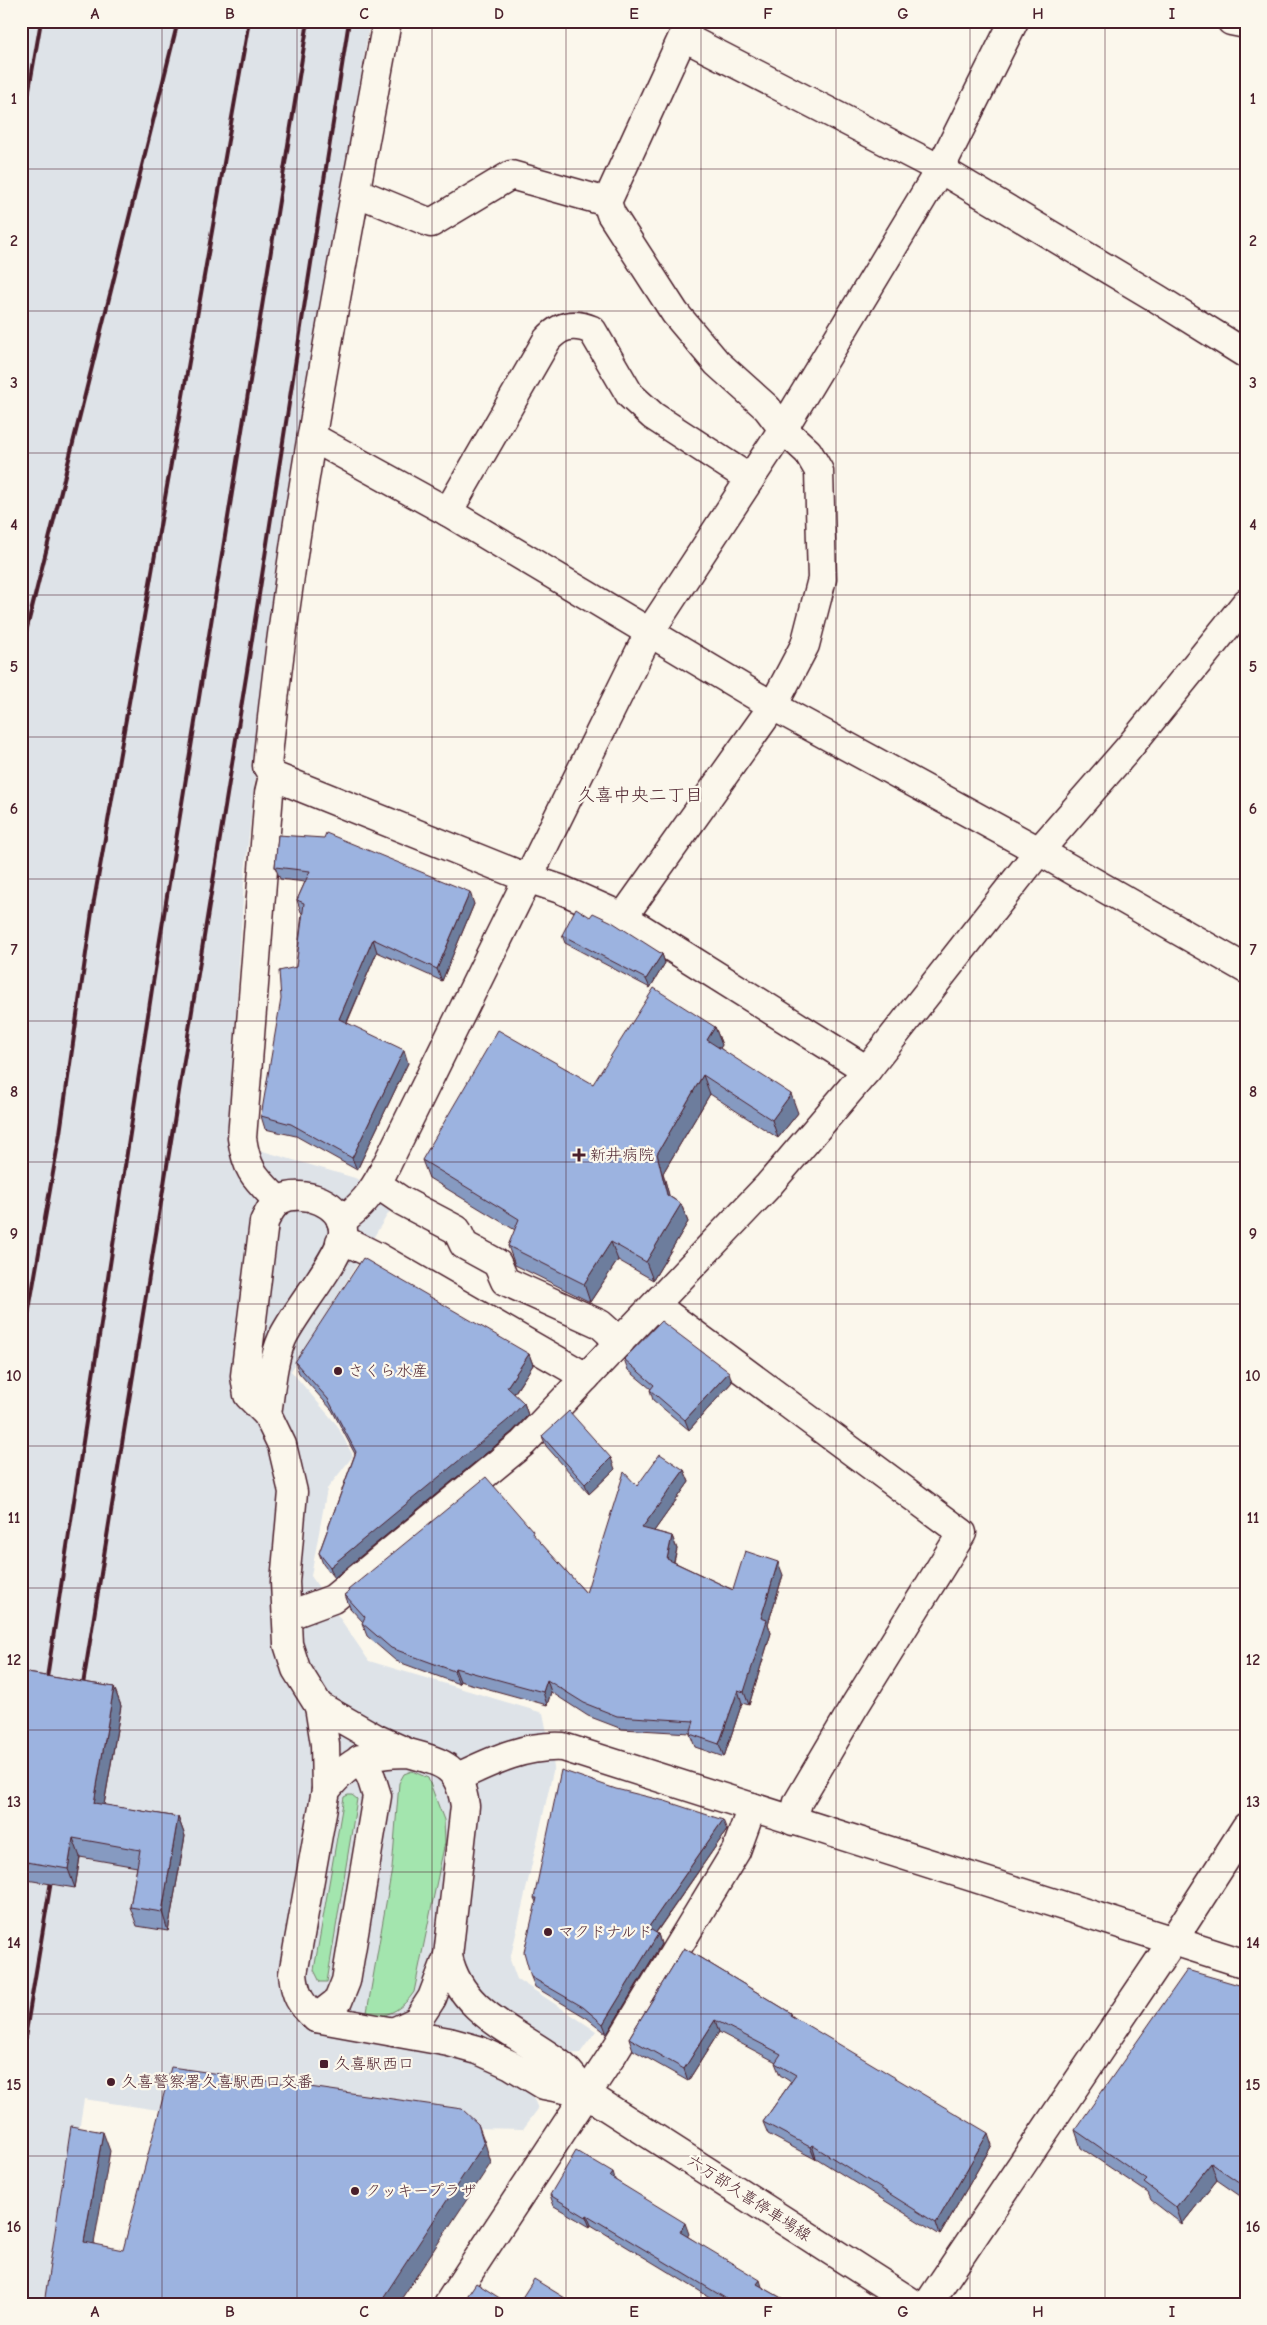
<svg xmlns="http://www.w3.org/2000/svg" width="1267" height="2325" viewBox="0 0 1267 2325" font-family="'Comic Neue','Klee One',sans-serif">
<style>
.built{fill:#dee3e8}
.green{fill:#a3e5ae;stroke:#76826c}
.lines{fill:none;stroke-linecap:round;stroke-linejoin:round}
.minor-casing{stroke:#4a1f2b;stroke-width:31}
.major-casing{stroke:#4a1f2b;stroke-width:31}
.minor{stroke:#fbf7ec;stroke-width:28}
.major{stroke:#fbf7ec;stroke-width:28}
.rail{stroke:#4a1f2b;stroke-width:4}
.wall{fill:#869ac1;stroke:#4a1f2b}
.shaded-wall{fill:#6d7d9d;stroke:#4a1f2b}
.building{fill:#9cb3e0;stroke:#4a1f2b}
.grid{fill:none;stroke:#4a1f2b;stroke-width:1;stroke-opacity:0.55}
.poi-dot{fill:#4a1f2b;stroke:#fbf7ec;stroke-width:2}
.labels{text-anchor:middle;dominant-baseline:central;stroke-width:4.5;stroke-linejoin:round;paint-order:stroke}
.poi-label{font-size:16px;fill:#4a1f2b;stroke:#fbf7ec;text-anchor:start}
.street-label{font-size:16px;fill:#4a1f2b;stroke:#fbf7ec}
.neighbourhood-label{font-size:18px;fill:#4a1f2b;stroke:#fbf7ec}
.neatline{fill:none;stroke:#4a1f2b;stroke-width:2}
.grid-label{font-size:16px;text-anchor:middle;font-weight:bold;fill:#4a1f2b}
</style>
<rect width="100%" height="100%" fill="#fbf7ec"/>
<filter id="ink" filterUnits="userSpaceOnUse"><feTurbulence type="fractalNoise" baseFrequency=".02" numOctaves="2"/><feDisplacementMap in="SourceGraphic" scale="10" xChannelSelector="R" yChannelSelector="G"/><feConvolveMatrix kernelMatrix="1 2 1 2 8 2 1 2 1" color-interpolation-filters="sRGB"/></filter>
<g filter="url(#ink)">
<polygon class="built" points="21,21 370,21 272,618 244,882 228,1141 355,1178 396,1201 291,1371 337,1425 353,1456 327,1489 311,1576 369,1661 543,1713 554,1767 510,1960 517,1979 596,2031 580,2053 562,2054 532,2094 538,2109 523,2129 469,2128 172,2112 84,2099 51,2304 21,2304"/>
<g class="green">
<path d="M412,1771L428,1778L444,1820L445,1842L414,1992C403,2008 391,2016 371,2017L367,2012L392,1869L399,1783L404,1774Z"/>
<polygon points="348,1795 352,1795 357,1799 327,1982 320,1982 314,1970 344,1797"/>
</g>
<g class="lines">
<defs>
<g id="minor">
<path d="M387,21C342,269 291,516 267,766L273,776L527,878L560,889L623,917L867,1070"/>
<polyline points="1231,21 1246,24"/>
<polyline points="684,37 940,169 1158,299 1246,354"/>
<polyline points="356,192 431,223 511,175 607,202"/>
<polyline points="312,437 448,512 773,706 1039,851 1246,969"/>
<path d="M448,512L547,340C560,325 573,322 592,330L630,395L653,416L750,479"/>
<path d="M273,776L269,793L242,1138C247,1172 255,1177 278,1201"/>
<polyline points="623,917 773,706 805,645 822,579 819,471 808,452 783,429 767,408 717,363 675,313 611,214 607,202 690,21"/>
<polyline points="377,1184 402,1201 457,1230 464,1245 497,1263 505,1281 600,1324 620,1342"/>
<path d="M341,1221C361,1207 372,1193 383,1172L649,633L783,429L940,169L1014,21"/>
<polyline points="340,1242 352,1244 376,1256 586,1377"/>
<polyline points="655,1305 962,1533 854,1707 798,1802 793,1821"/>
<path d="M267,1414C271,1389 272,1362 282,1339C293,1313 342,1257 343,1233C345,1203 302,1188 280,1200C272,1205 268,1214 264,1222L245,1376L248,1395L267,1414L282,1445L293,1492L285,1582L288,1644L296,1669L319,1706"/>
<polyline points="287,1616 333,1599 523,1443 767,1187 867,1070 1039,851 1127,750 1246,603"/>
<path d="M408,1753C445,1763 459,1766 465,1806L448,1956C460,2014 519,2032 560,2064C570,2071 577,2083 585,2093L544,2085L511,2065L478,2050L449,2042L316,2018C300,2004 295,1995 293,1974L326,1790C353,1757 367,1754 408,1753Z"/>
<path d="M458,1777C492,1761 524,1745 563,1747L1246,1964"/>
<polyline points="326,1790 325,1744 319,1706 377,1739 406,1752"/>
<polyline points="316,2018 338,2001 346,1981 377,1796 371,1777 360,1759"/>
<polyline points="393,2032 417,2021 432,1998 448,1956"/>
<polyline points="448,2304 611,2057 736,1851 752,1807"/>
<polyline points="928,2304 1172,1942 1246,1827"/>
</g>
<polyline id="major" points="585,2093 914,2304"/>
</defs>
<use href="#minor" class="minor-casing"/>
<use href="#major" class="major-casing"/>
<use href="#minor" class="minor"/>
<use href="#major" class="major"/>
<g class="rail">
<polyline points="21,135 41,21"/>
<polyline points="21,652 178,21"/>
<polyline points="21,1355 60,1133 92,912 249,21"/>
<polyline points="45,1691 152,989 308,21"/>
<polyline points="81,1697 247,671 349,21"/>
<polyline points="21,2062 53,1869"/>
</g>
</g>
<g class="wall">
<polygon points="278,835 474,904 442,981 377,952 347,1023 408,1063 357,1170 296,1136 265,1129 261,1116 296,967 302,913 301,912 297,900 305,882 280,879 275,867"/>
<polygon points="590,917 662,954 665,963 650,988 565,943 562,935"/>
<polygon points="715,1027 722,1045 720,1048 798,1113 778,1138 710,1094 663,1173 669,1196 681,1204 688,1222 653,1280 618,1260 590,1302 515,1265 508,1246 515,1230 429,1178 422,1160 593,1084"/>
<polygon points="529,1354 533,1365 514,1394 524,1403 528,1415 512,1432 334,1578 323,1564 319,1553 355,1454 332,1410 299,1373 295,1362"/>
<polygon points="624,1359 732,1382 689,1430 653,1400 650,1390 651,1389 628,1370"/>
<polygon points="542,1436 615,1469 589,1494 546,1446"/>
<polygon points="684,1470 689,1482 654,1531 672,1536 677,1549 674,1562 733,1590 783,1575 768,1624 771,1633 749,1705 742,1703 724,1757 695,1747 690,1734 690,1733 622,1729 588,1716 551,1692 547,1705 460,1681 459,1684 396,1661 367,1636 362,1623 363,1622 350,1608 345,1595 349,1592 348,1590 536,1538 586,1593 637,1486"/>
<polygon points="21,1672 114,1687 121,1706 104,1805 178,1817 185,1836 168,1931 137,1926 130,1907 137,1867 80,1857 75,1888 21,1879"/>
<polygon points="727,1830 656,1933 658,1934 661,1944 607,2034 587,2018 535,1987 531,1977 536,1902 534,1898"/>
<polygon points="684,1948 791,2013 792,2016 992,2145 940,2235 816,2158 815,2159 768,2134 763,2122 791,2082 780,2075 775,2063 776,2062 719,2032 688,2081 633,2050 629,2038"/>
<polygon points="1246,1987 1246,2200 1217,2180 1182,2224 1151,2200 1148,2193 1081,2148 1075,2130"/>
<polygon points="615,2180 689,2234 687,2236 762,2287 792,2304 721,2304 591,2225 590,2227 554,2206 550,2195"/>
</g>
<g class="shaded-wall">
<polygon points="470,892 474,904 442,981 437,969"/>
<polygon points="373,939 377,952 343,1031 339,1019"/>
<polygon points="662,954 665,963 650,988 646,979"/>
<polygon points="715,1027 722,1045 714,1058 707,1040"/>
<polygon points="404,1050 408,1063 357,1170 352,1158"/>
<polygon points="703,1075 710,1094 663,1173 674,1213 667,1195 657,1154"/>
<polygon points="791,1094 798,1113 778,1138 772,1120"/>
<polygon points="681,1204 688,1222 653,1280 646,1262"/>
<polygon points="611,1242 618,1260 590,1302 584,1284"/>
<polygon points="529,1354 533,1365 511,1398 507,1387"/>
<polygon points="729,1372 732,1382 689,1430 685,1420"/>
<polygon points="524,1403 528,1415 512,1432 334,1578 330,1567"/>
<polygon points="611,1458 615,1469 589,1494 585,1484"/>
<polygon points="684,1470 689,1482 647,1541 642,1528"/>
<polygon points="672,1536 677,1549 671,1572 667,1559"/>
<polygon points="778,1562 783,1575 768,1624 771,1633 749,1705 744,1692 761,1618"/>
<polygon points="455,1668 460,1681 459,1684 454,1671"/>
<polygon points="547,1680 551,1692 547,1705 543,1692"/>
<polygon points="114,1687 121,1706 101,1822 94,1803"/>
<polygon points="738,1690 742,1703 724,1757 719,1744"/>
<polygon points="178,1817 185,1836 168,1931 162,1912"/>
<polygon points="723,1820 727,1830 652,1938 648,1928"/>
<polygon points="73,1838 80,1857 75,1888 68,1869"/>
<polygon points="658,1934 661,1944 607,2034 603,2024"/>
<polygon points="715,2020 719,2032 688,2081 684,2069"/>
<polygon points="478,2124 485,2143 491,2163 398,2304 379,2304"/>
<polygon points="103,2132 110,2151 91,2261 84,2242"/>
<polygon points="988,2133 992,2145 940,2235 936,2223"/>
<polygon points="812,2145 816,2158 815,2159 810,2147"/>
<polygon points="1211,2163 1217,2180 1182,2224 1176,2207"/>
<polygon points="613,2173 616,2183 610,2177"/>
<polygon points="587,2215 591,2225 590,2227 586,2217"/>
<polygon points="685,2223 689,2234 684,2242 680,2232"/>
<polygon points="760,2280 763,2290 757,2284"/>
<polygon points="565,2298 567,2304 561,2304"/>
</g>
<g class="building">
<polygon points="326,833 470,892 437,969 373,939 339,1019 404,1050 352,1158 291,1124 261,1116 281,999 279,971 296,967 304,903 297,900 310,871 275,867 278,835 324,838"/>
<polygon points="576,908 590,917 593,913 612,922 662,954 646,979 562,935"/>
<polygon points="654,988 715,1027 707,1040 791,1094 772,1120 703,1075 657,1154 667,1195 681,1204 646,1262 611,1242 584,1284 508,1246 519,1219 422,1160 498,1030 593,1084"/>
<polygon points="363,1258 529,1354 507,1387 524,1403 508,1420 330,1567 319,1553 356,1452 328,1399 295,1362"/>
<polygon points="661,1321 729,1372 685,1420 650,1390 654,1385 624,1359"/>
<polygon points="569,1411 611,1458 585,1484 542,1436"/>
<polygon points="660,1454 684,1470 642,1528 672,1536 667,1559 733,1590 745,1551 778,1562 761,1618 767,1620 744,1692 738,1690 719,1744 690,1734 694,1721 617,1716 584,1703 547,1680 543,1692 455,1668 454,1671 391,1648 362,1623 365,1617 345,1595 349,1592 348,1590 486,1477 533,1531 532,1533 586,1593 624,1472 637,1486"/>
<polygon points="21,1672 114,1687 94,1803 178,1817 162,1912 130,1907 140,1850 73,1838 68,1869 21,1861"/>
<polygon points="561,1770 616,1789 665,1801 723,1820 648,1928 658,1934 603,2024 583,2007 531,1977 524,1952 537,1898 534,1898"/>
<polygon points="684,1948 791,2013 790,2015 988,2133 936,2223 812,2145 810,2147 763,2122 796,2075 775,2063 781,2054 715,2020 684,2069 629,2038"/>
<polygon points="1187,1970 1246,1987 1246,2187 1211,2163 1176,2207 1144,2183 1147,2180 1075,2130"/>
<polygon points="171,2067 462,2109 478,2124 484,2144 379,2304 44,2304 71,2126 103,2132 84,2242 123,2250"/>
<polygon points="576,2151 613,2173 610,2177 685,2223 680,2232 760,2280 757,2284 792,2304 735,2304 587,2215 586,2217 550,2195"/>
<polygon points="534,2279 565,2298 561,2304 518,2304"/>
<polygon points="476,2283 509,2304 462,2304"/>
</g>
</g>
<path class="grid" d="M162,21V2304M297,21V2304M432,21V2304M566,21V2304M701,21V2304M836,21V2304M970,21V2304M1105,21V2304M21,169H1246M21,311H1246M21,453H1246M21,595H1246M21,737H1246M21,879H1246M21,1021H1246M21,1162H1246M21,1304H1246M21,1446H1246M21,1588H1246M21,1730H1246M21,1872H1246M21,2014H1246M21,2156H1246"/>
<g class="poi-dot">
<path d="M576.5 1147.5h5v5h5v5h-5v5h-5v-5h-5v-5h5z"/>
<circle cx="338" cy="1371" r="5"/>
<circle cx="548" cy="1932" r="5"/>
<rect x="319" y="2059" width="10" height="10" rx="2.5"/>
<circle cx="111" cy="2082" r="5"/>
<circle cx="355" cy="2191" r="5"/>
</g>
<g class="labels">
<g class="poi-label">
<text x="590" y="1155">新井病院</text>
<text x="348" y="1371">さくら水産</text>
<text x="558" y="1932">マクドナルド</text>
<text x="334" y="2064">久喜駅西口</text>
<text x="121" y="2082">久喜警察署久喜駅西口交番</text>
<text x="365" y="2191">クッキープラザ</text>
</g>
<g class="street-label">
<text transform="translate(749 2198) rotate(33)">六万部久喜停車場線</text>
</g>
<g class="neighbourhood-label">
<text x="640" y="795">久喜中央二丁目</text>
</g>
</g>
<rect width="1267" height="2325" fill="none" stroke="#fbf7ec" stroke-width="55"/>
<rect x="28" y="28" width="1212" height="2270" class="neatline"/>
<g class="grid-label">
<text x="95" y="19">A</text>
<text x="230" y="19">B</text>
<text x="364" y="19">C</text>
<text x="499" y="19">D</text>
<text x="634" y="19">E</text>
<text x="768" y="19">F</text>
<text x="903" y="19">G</text>
<text x="1038" y="19">H</text>
<text x="1172" y="19">I</text>
<text x="14" y="104">1</text>
<text x="1253" y="104">1</text>
<text x="14" y="246">2</text>
<text x="1253" y="246">2</text>
<text x="14" y="388">3</text>
<text x="1253" y="388">3</text>
<text x="14" y="530">4</text>
<text x="1253" y="530">4</text>
<text x="14" y="672">5</text>
<text x="1253" y="672">5</text>
<text x="14" y="814">6</text>
<text x="1253" y="814">6</text>
<text x="14" y="955">7</text>
<text x="1253" y="955">7</text>
<text x="14" y="1097">8</text>
<text x="1253" y="1097">8</text>
<text x="14" y="1239">9</text>
<text x="1253" y="1239">9</text>
<text x="14" y="1381">10</text>
<text x="1253" y="1381">10</text>
<text x="14" y="1523">11</text>
<text x="1253" y="1523">11</text>
<text x="14" y="1665">12</text>
<text x="1253" y="1665">12</text>
<text x="14" y="1807">13</text>
<text x="1253" y="1807">13</text>
<text x="14" y="1948">14</text>
<text x="1253" y="1948">14</text>
<text x="14" y="2090">15</text>
<text x="1253" y="2090">15</text>
<text x="14" y="2232">16</text>
<text x="1253" y="2232">16</text>
<text x="95" y="2317">A</text>
<text x="230" y="2317">B</text>
<text x="364" y="2317">C</text>
<text x="499" y="2317">D</text>
<text x="634" y="2317">E</text>
<text x="768" y="2317">F</text>
<text x="903" y="2317">G</text>
<text x="1038" y="2317">H</text>
<text x="1172" y="2317">I</text>
</g>
</svg>
